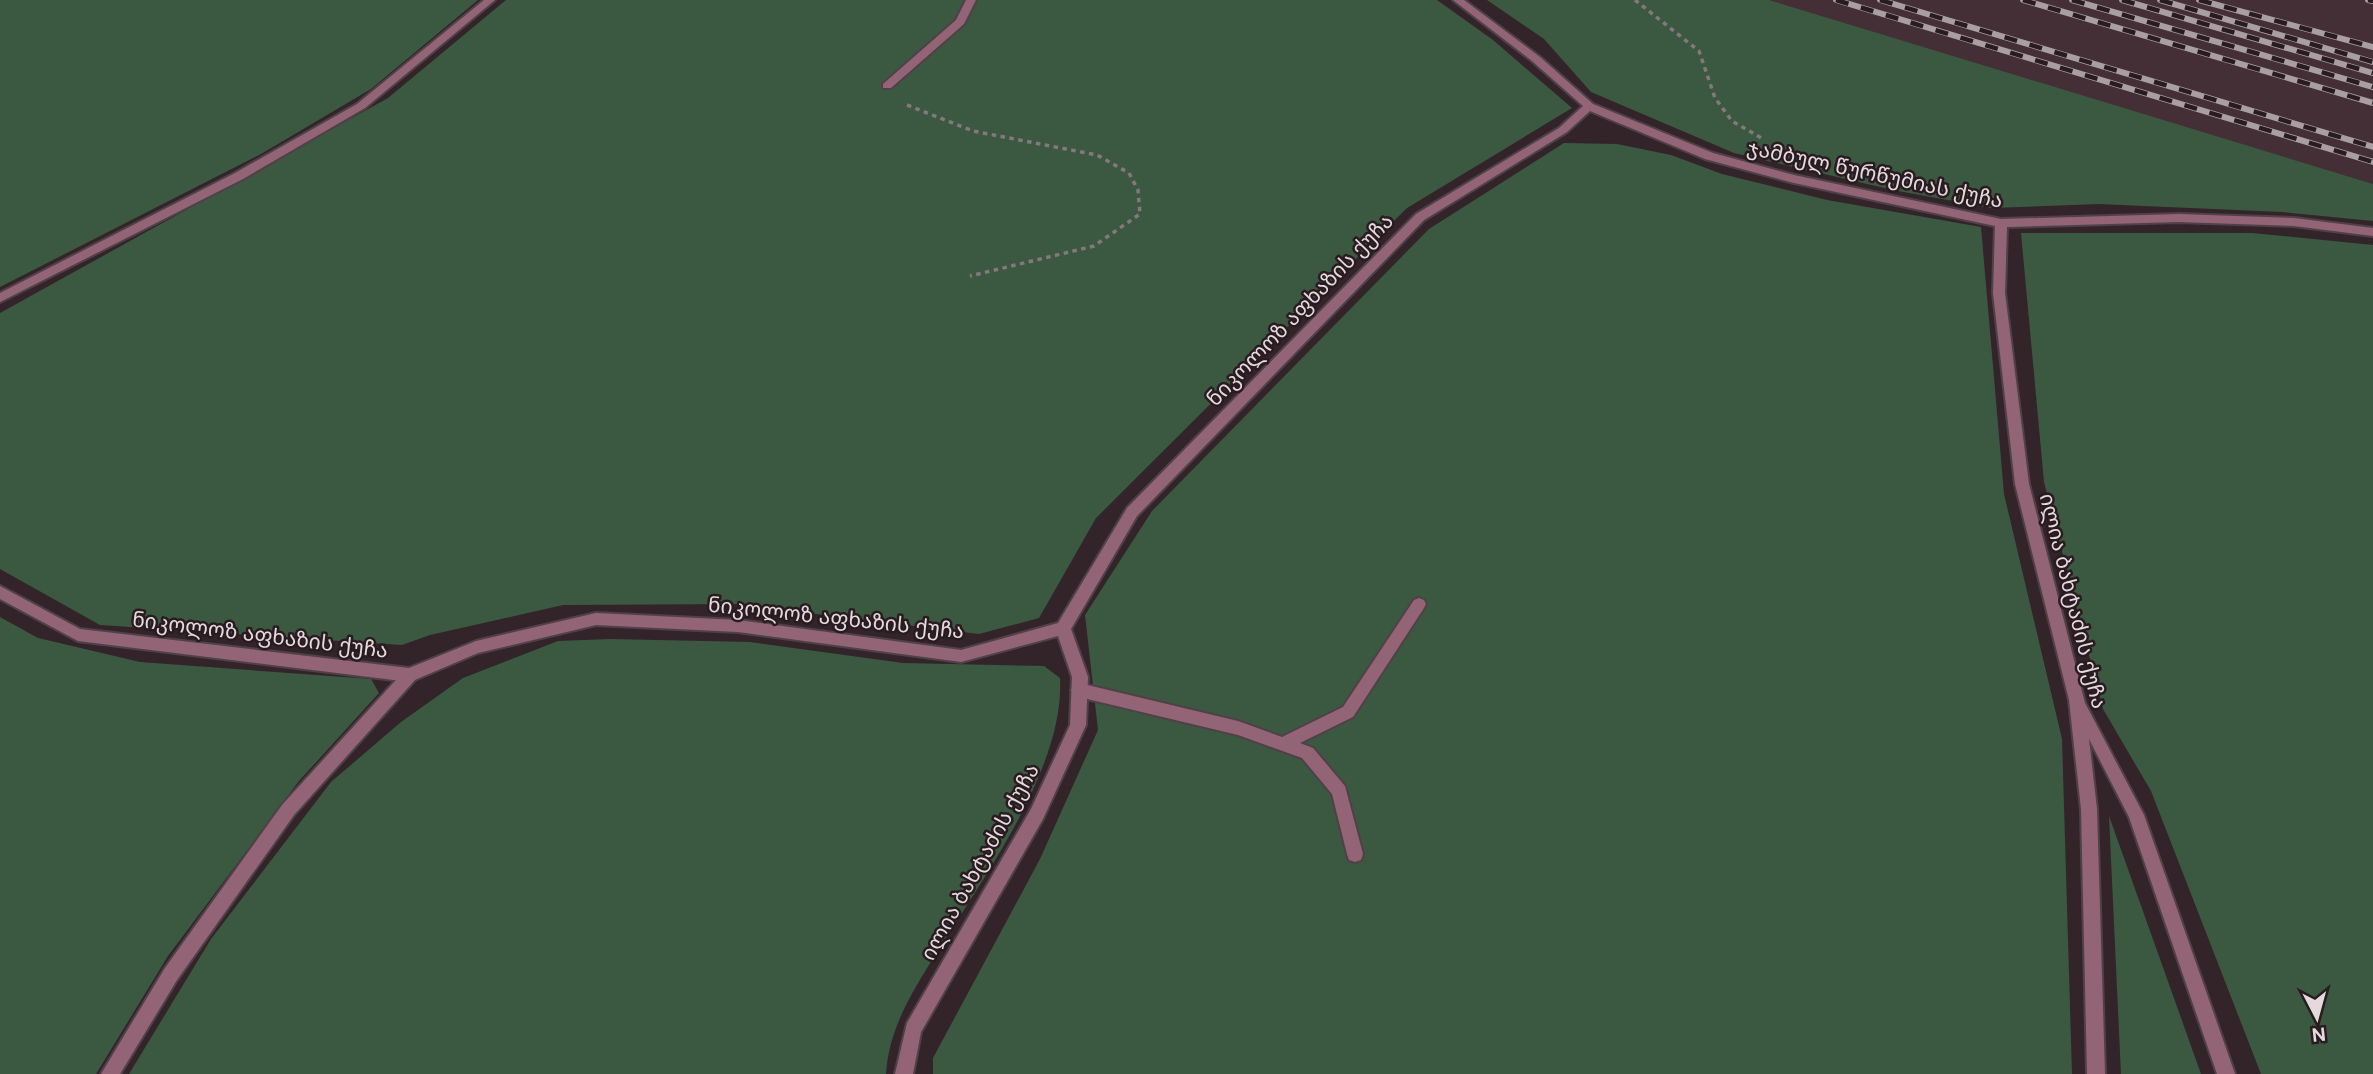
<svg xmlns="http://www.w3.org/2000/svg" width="2373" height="1074" viewBox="0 0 2373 1074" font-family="'DM Sans','Noto Sans Georgian',sans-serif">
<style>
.built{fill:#442f37}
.green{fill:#3b5941}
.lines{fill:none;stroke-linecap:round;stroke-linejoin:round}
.service-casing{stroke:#4f4147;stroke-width:4}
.minor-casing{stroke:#4f4147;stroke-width:4}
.path{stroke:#85787d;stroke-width:3.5;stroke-dasharray:4.5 4.5;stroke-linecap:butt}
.service{fill:#936476;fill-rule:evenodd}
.minor{fill:#936476;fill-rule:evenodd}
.rail-casing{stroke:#a99ea2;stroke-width:6}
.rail{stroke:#291b20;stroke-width:4.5;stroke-dasharray:13;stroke-linecap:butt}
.labels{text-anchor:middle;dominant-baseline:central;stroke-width:5;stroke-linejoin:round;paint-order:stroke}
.street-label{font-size:21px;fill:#e4dade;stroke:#291b20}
</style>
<rect width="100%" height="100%" fill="#33242a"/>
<polygon class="built" points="1769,0 2373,0 2373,184 1992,69"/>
<g class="green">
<polygon points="0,0 478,0 371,89 261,154 0,287"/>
<polygon points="506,0 1437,0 1493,40 1572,108 1407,208 1096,518 1039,618 979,634 736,604 563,605 430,635 402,645 100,625 0,569 0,313 388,98"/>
<polygon points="1487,0 1769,0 2373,184 2373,221 2282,212 2099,204 1991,208 1893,190 1734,153 1591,92 1544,39"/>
<polygon points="1564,143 1617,144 1671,155 1722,174 1827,200 1981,227 2004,494 2062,739 2072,1074 933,1074 933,1058 1040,859 1098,730 1085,615 1152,511 1429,229"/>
<polygon points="2021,233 2252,233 2373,245 2373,1074 2261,1074 2151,791 2103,709 2044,482"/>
<polygon points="0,617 38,638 140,662 371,679 379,693 299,781 168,956 96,1074 0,1074"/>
<path d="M610,639L750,642L903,663L1044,666L1060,678C1065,767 983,878 937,952C913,991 889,1027 886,1074H129L211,939L331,782L401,722L463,678L558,641Z"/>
<polygon points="2109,816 2201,1074 2121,1074"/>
</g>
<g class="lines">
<defs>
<g id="service">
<polygon points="966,0 976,0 964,24 891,88 883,88 883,84 956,20"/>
<polygon points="1419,598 1424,600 1426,604 1424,608 1353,717 1300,743 1313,748 1345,786 1363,854 1361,860 1355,862 1349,860 1347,854 1332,794 1302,758 1238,735 1079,697 1074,695 1071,690 1074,685 1079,683 1238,721 1282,737 1343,707 1414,600"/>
<polygon points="410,668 415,670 418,675 415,680 294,815 177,980 120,1074 101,1074 165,968 282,805 405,670"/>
</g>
<g id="minor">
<polygon points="484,0 495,0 365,108 243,179 0,302 0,293 235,173 357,104"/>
<polygon points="1453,0 1464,0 1540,57 1593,104 1713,153 1794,175 2001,219 2179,214 2294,218 2373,228 2373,236 2294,226 2179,222 2007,227 2005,293 2029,484 2085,703 2144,815 2235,1074 2217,1074 2129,817 2089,739 2097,809 2105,1074 2087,1074 2081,809 2069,700 2015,484 1993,293 1995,226 1794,183 1705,159 1590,111 1567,132 1424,220 1137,516 1071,629 1088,677 1086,725 1043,819 921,1032 913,1074 895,1074 907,1023 1031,809 1070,725 1072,677 1058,636 961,662 738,632 596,625 478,653 410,682 78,641 0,599 0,586 80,629 409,668 476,641 596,613 738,620 961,650 1058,623 1127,508 1416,214 1559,128 1583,106 1532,61"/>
</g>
</defs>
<use href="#service" class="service-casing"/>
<use href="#minor" class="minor-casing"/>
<g class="path">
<polyline points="1635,0 1699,51 1715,98 1732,121 1763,139"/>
<polyline points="907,105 973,131 1097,155 1129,173 1138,190 1140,214 1094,246 970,276"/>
</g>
<use href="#service" class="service"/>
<use href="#minor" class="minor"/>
<defs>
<g id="rail">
<polyline points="1836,0 2373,162"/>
<polyline points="1880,0 2373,147"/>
<polyline points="2023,0 2373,103"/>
<polyline points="2072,0 2373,87"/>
<polyline points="2122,0 2373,73"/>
<polyline points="2160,0 2373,62"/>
<polyline points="2199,0 2373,47"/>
<polyline points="2368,0 2373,1"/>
</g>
</defs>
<use href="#rail" class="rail-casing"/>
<use href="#rail" class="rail"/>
</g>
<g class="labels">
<g class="street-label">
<text transform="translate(1875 174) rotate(12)">ჯამბულ წურწუმიას ქუჩა</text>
<text transform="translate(1300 310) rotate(-46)">ნიკოლოზ აფხაზის ქუჩა</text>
<text transform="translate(2073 601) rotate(76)">ილია ბახტაძის ქუჩა</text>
<text transform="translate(836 618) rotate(6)">ნიკოლოზ აფხაზის ქუჩა</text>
<text transform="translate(260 635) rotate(7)">ნიკოლოზ აფხაზის ქუჩა</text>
<text transform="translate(980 862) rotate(-61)">ილია ბახტაძის ქუჩა</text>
</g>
</g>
<g transform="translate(2317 1018) rotate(174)" stroke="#291b20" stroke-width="5" paint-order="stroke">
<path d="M0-5L12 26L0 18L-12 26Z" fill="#e4dade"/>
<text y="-10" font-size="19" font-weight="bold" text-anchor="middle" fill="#e4dade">N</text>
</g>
</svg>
